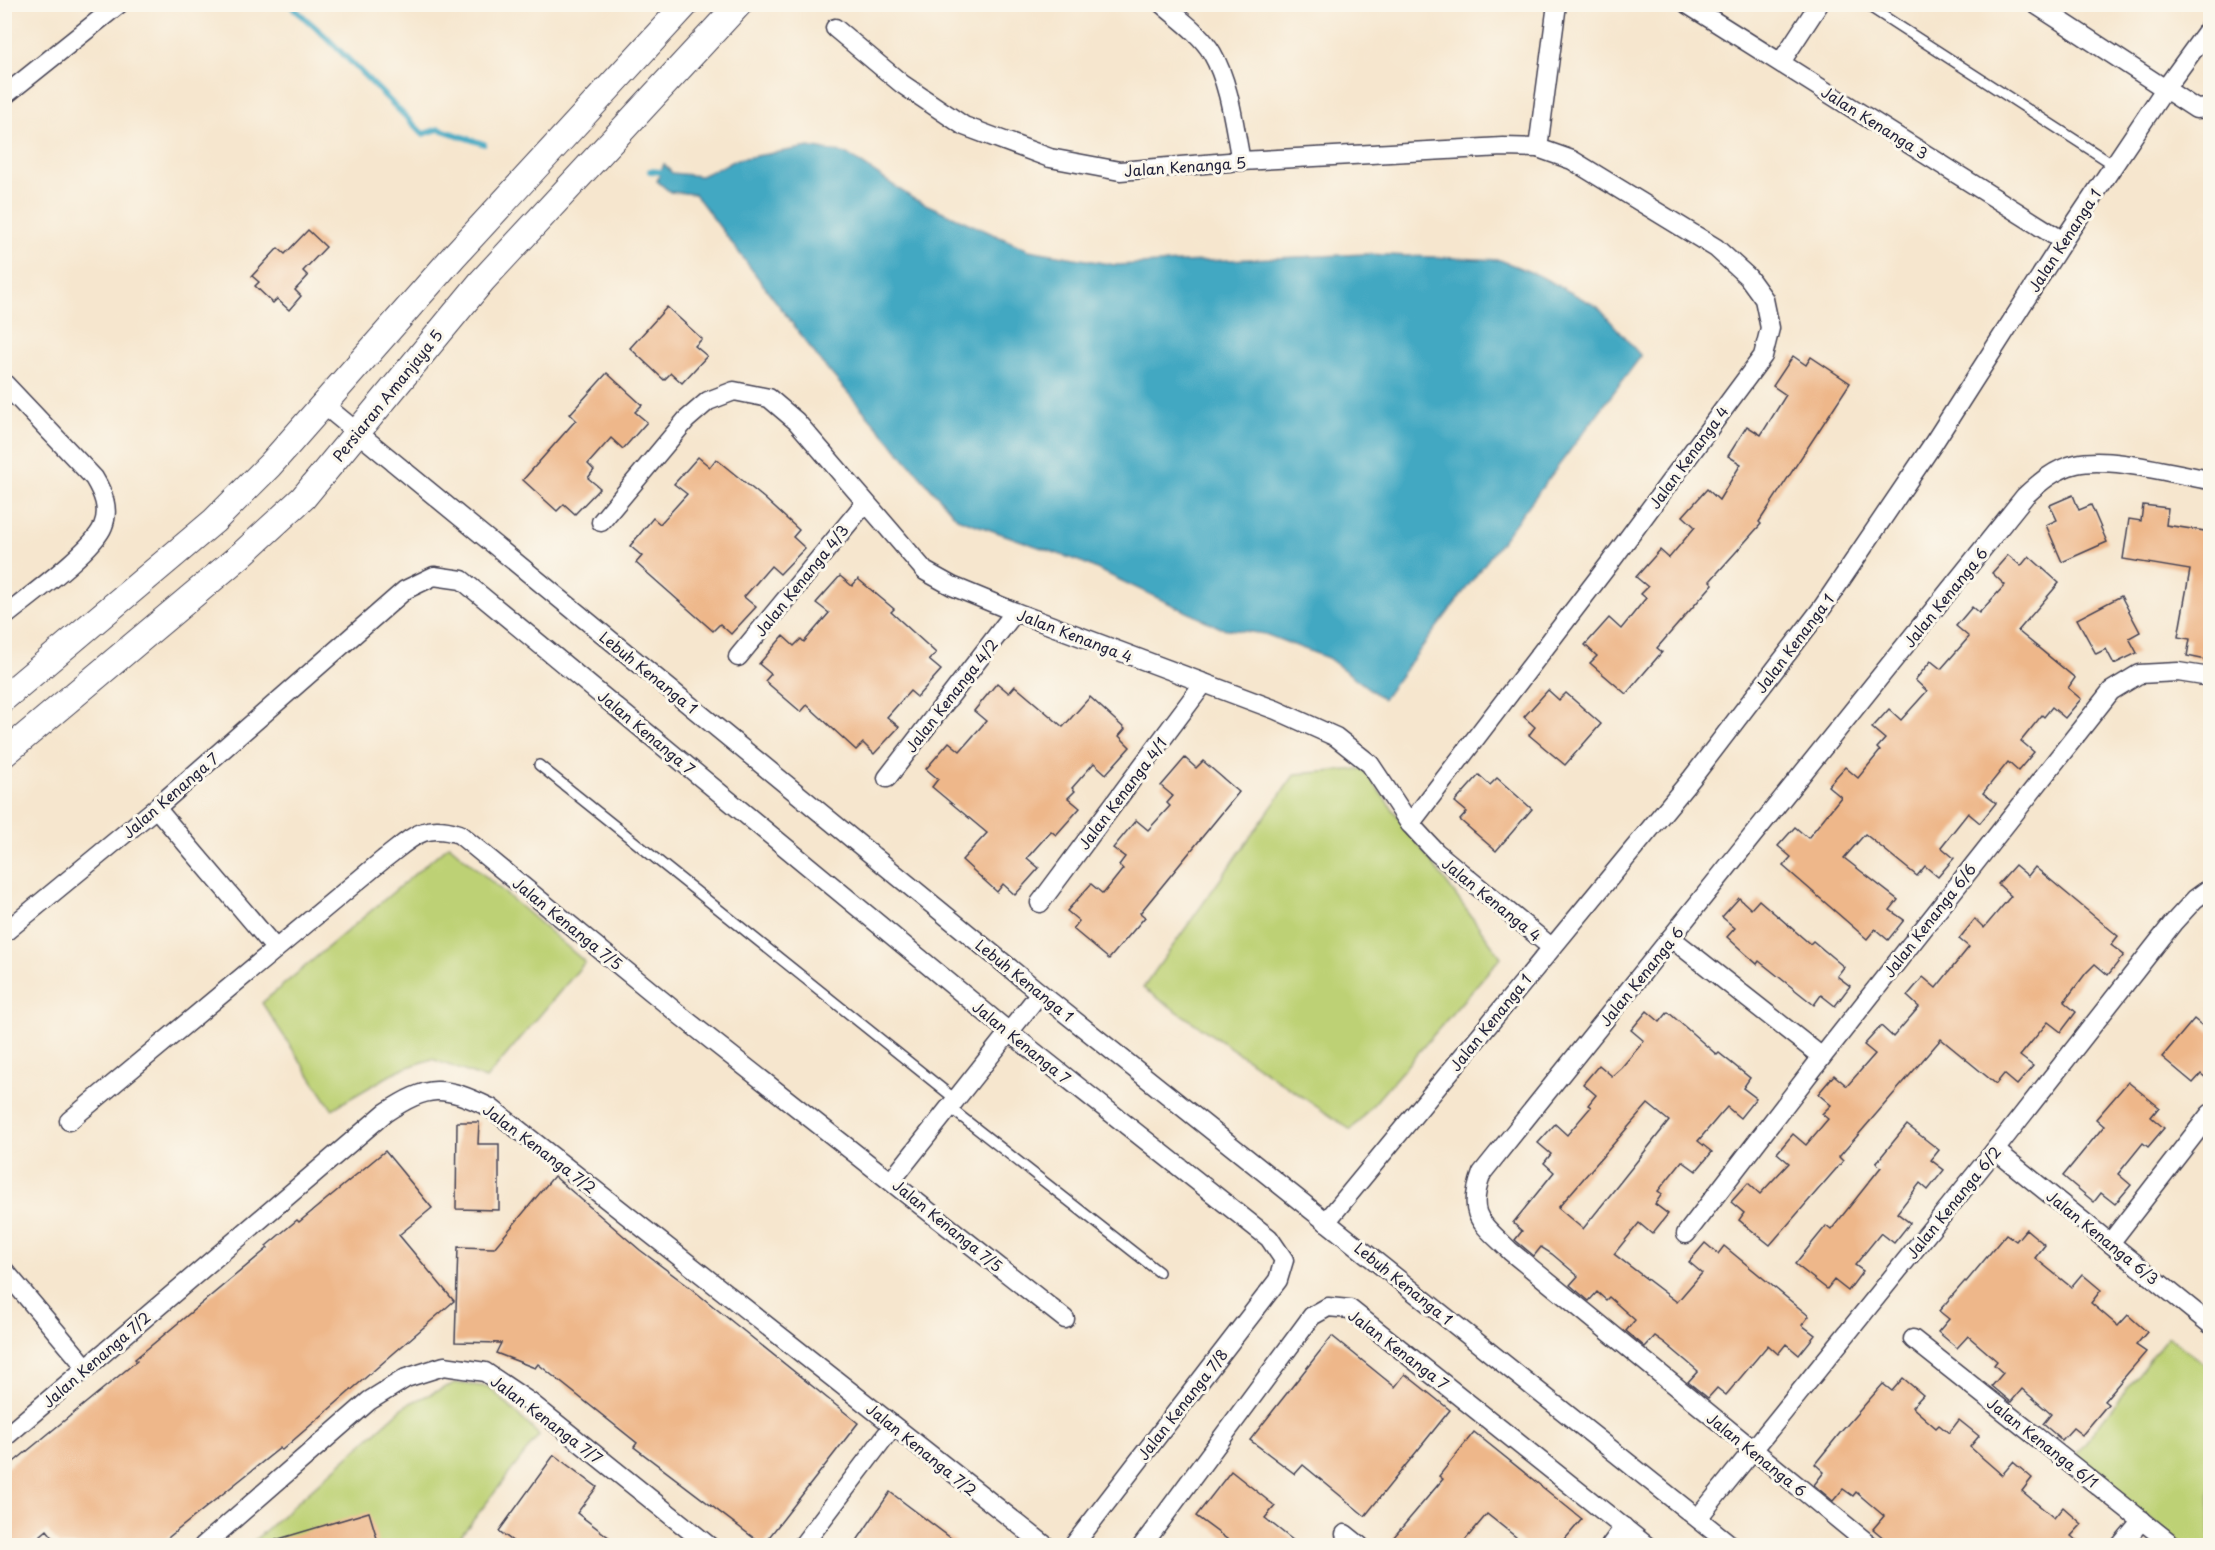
<svg xmlns="http://www.w3.org/2000/svg" width="2215" height="1550" viewBox="0 0 2215 1550" font-family="'Playpen Sans',sans-serif">
<style>
.green{fill:#bdd175;stroke:#707a58;stroke-width:1.5}
.water{fill:#42a8c2;stroke:#32657e;stroke-width:1.5}
.lines{fill:none;stroke-linecap:round;stroke-linejoin:round}
.stream{stroke:#42a8c2;stroke-width:6}
.building{fill:#eeb78a;fill-rule:evenodd}
.lane-casing{stroke:#423f51;stroke-width:12}
.street-casing{stroke:#423f51;stroke-width:21}
.secondary-casing{stroke:#423f51;stroke-width:28}
.lane{stroke:#fff;stroke-width:9}
.street{stroke:#fff;stroke-width:18}
.secondary{stroke:#fff;stroke-width:26}
.labels{text-anchor:middle;dominant-baseline:central;stroke-width:6;stroke-linejoin:round;paint-order:stroke}
.street-label{font-size:15px;fill:#22223b;stroke:#fbf7ec}
</style>
<rect width="100%" height="100%" fill="#fbf7ec"/>
<filter id="ink" filterUnits="userSpaceOnUse"><feTurbulence type="fractalNoise" baseFrequency=".0167" numOctaves="2"/><feDisplacementMap in="SourceGraphic" scale="12" xChannelSelector="R" yChannelSelector="G"/><feConvolveMatrix kernelMatrix="1 2 1 2 8 2 1 2 1" color-interpolation-filters="sRGB"/></filter>
<filter id="wash" filterUnits="userSpaceOnUse"><feTurbulence type="fractalNoise" baseFrequency=".008" numOctaves="4" result="noise"/><feDisplacementMap in="SourceGraphic" scale="24" xChannelSelector="R" yChannelSelector="G"/><feGaussianBlur stdDeviation="1.35" result="paint"/><feColorMatrix in="noise" values="0 0 0 0 0 0 0 0 0 0 0 0 0 0 0 0 0 1.4 0 .05"/><feComposite in="paint" operator="in"/></filter>
<g filter="url(#wash)">
<rect width="100%" height="100%" fill="#f6e6ce"/>
<g class="green">
<polygon points="1363,769 1501,957 1351,1130 1143,988 1295,774"/>
<polygon points="449,845 585,962 486,1079 432,1059 399,1070 332,1109 262,1003"/>
<polygon points="2168,1336 2210,1369 2210,1545 2183,1545 2072,1459"/>
<polygon points="455,1383 489,1387 539,1435 454,1545 248,1546 406,1405"/>
</g>
<polygon class="water" points="809,147 847,154 914,199 1029,250 1115,265 1365,254 1500,260 1538,275 1598,307 1641,356 1383,699 1328,658 1265,634 1221,628 1084,563 957,518 822,363 695,194 670,192 657,181 664,164 672,173 701,176 738,159"/>
<g class="lines">
<g class="stream">
<polyline points="289,4 325,36 423,134 439,129 484,144"/>
<polyline points="650,171 661,172 664,177"/>
</g>
</g>
<g id="blocks">
<g class="building">
<polygon points="308,230 326,247 303,271 308,276 295,290 301,296 289,310 277,299 273,303 255,286 259,282 252,276 278,248 285,254"/>
<polygon points="667,307 702,339 695,346 707,356 682,383 671,373 664,380 630,348"/>
<polygon points="1793,356 1806,365 1811,357 1850,383 1759,522 1761,524 1710,581 1713,584 1657,648 1662,652 1626,694 1590,663 1597,656 1585,645 1609,618 1621,629 1646,598 1641,594 1648,587 1636,577 1660,550 1669,558 1695,527 1683,516 1707,489 1719,500 1741,464 1728,456 1747,426 1761,435 1786,395 1773,386"/>
<polygon points="607,373 642,405 635,412 647,422 623,449 611,438 588,464 594,470 588,478 600,488 575,514 564,504 557,511 523,480 576,420 570,414"/>
<polygon points="698,457 710,467 716,459 764,498 799,530 793,537 805,548 780,574 771,566 744,597 756,607 731,634 720,624 713,631 636,563 642,556 630,546 653,518 660,524 687,494 674,484"/>
<polygon points="2073,495 2079,510 2091,505 2107,542 2062,562 2046,525 2057,520 2050,505"/>
<polygon points="2143,505 2168,508 2166,525 2211,532 2211,661 2187,656 2190,639 2178,637 2190,570 2123,559 2129,519 2141,521"/>
<polygon points="2008,555 2021,566 2029,556 2059,583 2018,631 2075,678 2068,688 2081,699 2065,718 2052,707 2044,717 2042,715 2021,741 2034,752 2018,771 2008,762 1983,793 1996,803 1980,823 1968,813 1941,847 1954,858 1938,877 1925,866 1917,876 1865,834 1844,858 1898,900 1890,910 1904,920 1888,940 1875,929 1867,939 1783,866 1791,857 1778,846 1795,827 1808,838 1841,797 1828,786 1845,767 1858,778 1880,751 1877,748 1885,739 1872,728 1889,709 1901,720 1927,691 1915,680 1931,661 1941,669 1969,637 1956,626 1972,607 1979,613 2005,585 1992,573"/>
<polygon points="840,576 852,586 858,579 894,609 891,612 936,653 929,660 941,670 917,697 910,691 887,717 899,727 874,754 863,743 856,750 807,705 801,712 765,681 771,674 759,664 783,636 794,646 801,639 804,642 829,613 816,603"/>
<polygon points="2121,596 2140,632 2129,638 2137,653 2114,664 2106,649 2096,654 2077,619"/>
<polygon points="997,683 1009,693 1015,686 1063,727 1090,697 1125,729 1119,736 1130,747 1106,774 1094,763 1072,788 1075,791 1068,798 1080,808 1056,835 1051,831 1027,858 1039,868 1015,895 1003,884 997,892 962,860 987,833 932,787 938,779 926,769 949,742 960,751 986,721 974,711"/>
<polygon points="1548,690 1559,700 1566,693 1601,724 1565,765 1529,735 1535,727 1524,717"/>
<polygon points="1185,758 1196,768 1203,761 1239,792 1140,913 1145,917 1109,959 1073,929 1079,921 1067,911 1091,884 1103,894 1123,869 1119,865 1125,857 1113,848 1136,820 1148,830 1170,806 1167,803 1173,796 1161,786"/>
<polygon points="1479,775 1490,785 1497,778 1532,809 1496,851 1460,820 1467,812 1455,802"/>
<polygon points="2015,865 2028,876 2035,867 2118,936 2111,945 2124,955 2108,975 2095,964 2086,973 2064,1002 2076,1012 2061,1032 2048,1022 2020,1056 2033,1066 2017,1085 2004,1074 1996,1084 1941,1039 1839,1157 1843,1161 1770,1245 1739,1220 1744,1213 1731,1202 1748,1183 1760,1194 1789,1163 1777,1153 1793,1134 1806,1145 1828,1119 1822,1114 1831,1105 1818,1094 1834,1075 1847,1086 1875,1054 1864,1045 1881,1026 1893,1037 1919,1007 1907,996 1923,977 1936,988 1969,947 1959,939 1975,919 1984,928 2011,896 1998,884"/>
<polygon points="1739,898 1751,909 1759,900 1810,944 1813,941 1844,967 1837,976 1850,986 1835,1006 1821,995 1814,1005 1759,961 1757,964 1727,937 1735,928 1722,917"/>
<path d="M1647,1011L1660,1022L1668,1012L1717,1055L1719,1053L1750,1078L1743,1088L1756,1098L1740,1118L1727,1107L1719,1116L1698,1141L1712,1152L1696,1171L1682,1161L1658,1191L1662,1194L1655,1204L1668,1214L1652,1234L1639,1223L1614,1254L1677,1302L1702,1273L1689,1262L1705,1243L1718,1254L1724,1246L1809,1316L1802,1325L1815,1335L1799,1355L1786,1344L1778,1354L1768,1345L1726,1395L1717,1388L1708,1398L1688,1382L1698,1371L1665,1343L1655,1336L1645,1347L1626,1331L1635,1320L1609,1297L1606,1300L1597,1292L1589,1301L1570,1285L1578,1276L1552,1254L1541,1247L1534,1256L1515,1240L1522,1231L1513,1223L1554,1172L1544,1163L1551,1154L1538,1143L1555,1124L1567,1135L1591,1107L1588,1105L1596,1095L1583,1084L1599,1065L1612,1076L1621,1068L1644,1041L1631,1030ZM1648,1104L1669,1121L1583,1229L1558,1208Z"/>
<polygon points="2194,1019 2211,1033 2211,1082 2201,1074 2193,1083 2162,1057"/>
<polygon points="2128,1082 2159,1107 2151,1117 2164,1128 2148,1147 2143,1143 2118,1174 2131,1185 2115,1204 2101,1193 2094,1202 2063,1176 2104,1126 2096,1119"/>
<polygon points="457,1122 479,1122 478,1144 499,1144 499,1210 456,1209"/>
<polygon points="1907,1125 1939,1150 1931,1160 1944,1170 1928,1190 1920,1183 1897,1213 1910,1223 1894,1243 1881,1233 1855,1265 1863,1271 1848,1291 1834,1280 1827,1289 1795,1264 1826,1226 1831,1230 1881,1167 1876,1163"/>
<polygon points="385,1151 432,1208 399,1235 454,1301 282,1450 280,1448 159,1545 59,1545 47,1530 29,1545 4,1545 4,1470 137,1361 135,1359 268,1248 266,1246 297,1220 299,1222"/>
<polygon points="554,1176 640,1250 688,1286 858,1423 763,1545 634,1447 637,1443 538,1364 535,1368 496,1353 501,1343 455,1342 458,1247 494,1248"/>
<polygon points="2026,1229 2045,1245 2035,1258 2071,1287 2082,1274 2101,1290 2091,1303 2118,1326 2128,1315 2147,1332 2136,1345 2146,1352 2104,1401 2108,1404 2082,1435 2073,1428 2062,1440 2043,1424 2051,1414 2022,1389 2011,1402 1992,1386 2003,1373 1994,1365 1997,1361 1968,1336 1957,1348 1938,1332 1949,1319 1939,1311 1965,1281 1966,1282 2006,1234 2016,1241"/>
<polygon points="1332,1336 1395,1387 1405,1374 1450,1410 1365,1516 1303,1465 1295,1474 1250,1440"/>
<polygon points="1903,1378 1923,1395 1912,1407 1936,1428 1939,1425 1949,1433 1959,1420 1979,1436 1970,1447 2002,1475 2013,1462 2032,1478 2022,1491 2054,1518 2063,1507 2082,1524 2071,1536 2082,1545 1892,1545 1873,1529 1884,1516 1856,1492 1853,1496 1843,1489 1833,1501 1814,1485 1824,1472 1815,1464 1840,1433 1883,1384 1892,1391"/>
<polygon points="1474,1432 1582,1519 1560,1545 1526,1545 1487,1514 1461,1545 1402,1545 1393,1538 1443,1479 1439,1476"/>
<polygon points="554,1455 597,1487 577,1513 619,1545 518,1545 499,1531"/>
<polygon points="1231,1471 1275,1506 1265,1518 1299,1545 1235,1545 1196,1516"/>
<polygon points="890,1492 960,1545 854,1545"/>
<polygon points="369,1512 379,1545 273,1545 272,1541"/>
</g>
</g>
</g>
<g filter="url(#ink)">
<use href="#blocks" fill-opacity="0" stroke="#423f51" stroke-width="1.5"/>
<g class="lines">
<defs>
<g id="lane">
<polyline points="1865,4 2114,165"/>
<polyline points="539,765 955,1099"/>
<polyline points="949,1107 1159,1272"/>
</g>
<g id="street">
<path d="M1162,4C1178,18 1201,34 1212,53C1230,84 1234,126 1241,161"/>
<polyline points="1687,4 2063,241"/>
<polyline points="2035,4 2196,109 2210,108"/>
<polyline points="835,28 902,84 964,126 1050,158 1120,171 1241,161 1503,147 1538,148 1572,160 1716,248 1748,277 1764,299 1770,328 1763,356 1609,564 1410,824"/>
<polyline points="1781,62 1819,4"/>
<polyline points="4,96 119,4"/>
<polyline points="1538,148 1557,4"/>
<path d="M4,383L94,478C103,493 110,509 103,526C94,550 27,598 4,617"/>
<polyline points="324,405 1040,993 1732,1546"/>
<polyline points="601,522 686,420 708,401 734,391 769,398 796,421 925,571 952,586 1015,612 1276,710 1336,737 1370,764 1410,824 1436,852 1551,947"/>
<polyline points="738,657 865,503"/>
<polyline points="887,778 1015,612"/>
<polyline points="156,808 275,948"/>
<polyline points="1040,903 1204,683"/>
<polyline points="4,933 156,808 405,590 434,576 462,580 1009,1032 1269,1238 1284,1260 1278,1280 1073,1546"/>
<polyline points="1671,938 1822,1057"/>
<path d="M69,1121L384,859C412,838 423,822 459,834L681,1016L1065,1319"/>
<polyline points="1995,1150 2210,1324"/>
<polyline points="892,1180 1040,993"/>
<polyline points="1326,1222 1692,778 1822,608 1933,444 2063,241 2165,89 2210,27"/>
<polyline points="1686,1234 1822,1057 2111,691 2139,674 2178,672 2210,677"/>
<polyline points="2110,1243 2210,1114"/>
<polyline points="4,1270 86,1367"/>
<polyline points="1913,1339 2174,1546"/>
<path d="M4,1438L385,1113C429,1084 443,1085 491,1108L1046,1546"/>
<polyline points="1698,1518 1995,1150 2173,923 2195,899 2210,888"/>
<polyline points="1345,1534 1360,1546"/>
<polyline points="203,1546 369,1401 406,1378 444,1366 485,1372 531,1403 709,1546"/>
<polyline points="802,1546 893,1426"/>
<polyline points="1142,1546 1312,1316 1328,1307 1350,1309 1647,1546"/>
<polyline points="1610,1546 1624,1527"/>
<path d="M1871,1546L1510,1251C1481,1222 1466,1216 1482,1173L2025,496C2040,482 2055,469 2076,464C2111,456 2174,474 2210,480"/>
<polyline points="2120,1546 2142,1520"/>
</g>
<g id="secondary">
<polyline points="4,698 214,521 270,465 454,256 686,4"/>
<polyline points="4,754 241,555 303,498 482,281 739,4"/>
</g>
</defs>
<use href="#lane" class="lane-casing"/>
<use href="#street" class="street-casing"/>
<use href="#secondary" class="secondary-casing"/>
<use href="#lane" class="lane"/>
<use href="#street" class="street"/>
<use href="#secondary" class="secondary"/>
</g>
</g>
<g class="labels">
<g class="street-label">
<text transform="translate(1875 122) rotate(32)">Jalan Kenanga 3</text>
<text transform="translate(1185 166) rotate(-4)">Jalan Kenanga 5</text>
<text transform="translate(2064 240) rotate(-57)">Jalan Kenanga 1</text>
<text transform="translate(387 395) rotate(-51)">Persiaran Amanjaya 5</text>
<text transform="translate(1688 457) rotate(-54)">Jalan Kenanga 4</text>
<text transform="translate(801 580) rotate(-51)">Jalan Kenanga 4/3</text>
<text transform="translate(1945 597) rotate(-51)">Jalan Kenanga 6</text>
<text transform="translate(1075 635) rotate(21)">Jalan Kenanga 4</text>
<text transform="translate(1794 643) rotate(-53)">Jalan Kenanga 1</text>
<text transform="translate(649 672) rotate(39)">Lebuh Kenanga 1</text>
<text transform="translate(951 695) rotate(-52)">Jalan Kenanga 4/2</text>
<text transform="translate(647 732) rotate(40)">Jalan Kenanga 7</text>
<text transform="translate(1122 793) rotate(-53)">Jalan Kenanga 4/1</text>
<text transform="translate(170 795) rotate(-41)">Jalan Kenanga 7</text>
<text transform="translate(1492 899) rotate(39)">Jalan Kenanga 4</text>
<text transform="translate(1929 920) rotate(-52)">Jalan Kenanga 6/6</text>
<text transform="translate(568 923) rotate(39)">Jalan Kenanga 7/5</text>
<text transform="translate(1641 976) rotate(-51)">Jalan Kenanga 6</text>
<text transform="translate(1025 980) rotate(39)">Lebuh Kenanga 1</text>
<text transform="translate(1490 1022) rotate(-51)">Jalan Kenanga 1</text>
<text transform="translate(1022 1042) rotate(39)">Jalan Kenanga 7</text>
<text transform="translate(540 1148) rotate(37)">Jalan Kenanga 7/2</text>
<text transform="translate(1953 1202) rotate(-51)">Jalan Kenanga 6/2</text>
<text transform="translate(948 1225) rotate(39)">Jalan Kenanga 7/5</text>
<text transform="translate(2103 1237) rotate(39)">Jalan Kenanga 6/3</text>
<text transform="translate(1404 1283) rotate(39)">Lebuh Kenanga 1</text>
<text transform="translate(1399 1349) rotate(37)">Jalan Kenanga 7</text>
<text transform="translate(96 1359) rotate(-41)">Jalan Kenanga 7/2</text>
<text transform="translate(1182 1404) rotate(-52)">Jalan Kenanga 7/8</text>
<text transform="translate(547 1419) rotate(37)">Jalan Kenanga 7/7</text>
<text transform="translate(2043 1442) rotate(38)">Jalan Kenanga 6/1</text>
<text transform="translate(922 1449) rotate(39)">Jalan Kenanga 7/2</text>
<text transform="translate(1757 1454) rotate(39)">Jalan Kenanga 6</text>
</g>
</g>
<rect width="2215" height="1550" fill="none" stroke="#fbf7ec" stroke-width="24"/>
</svg>
